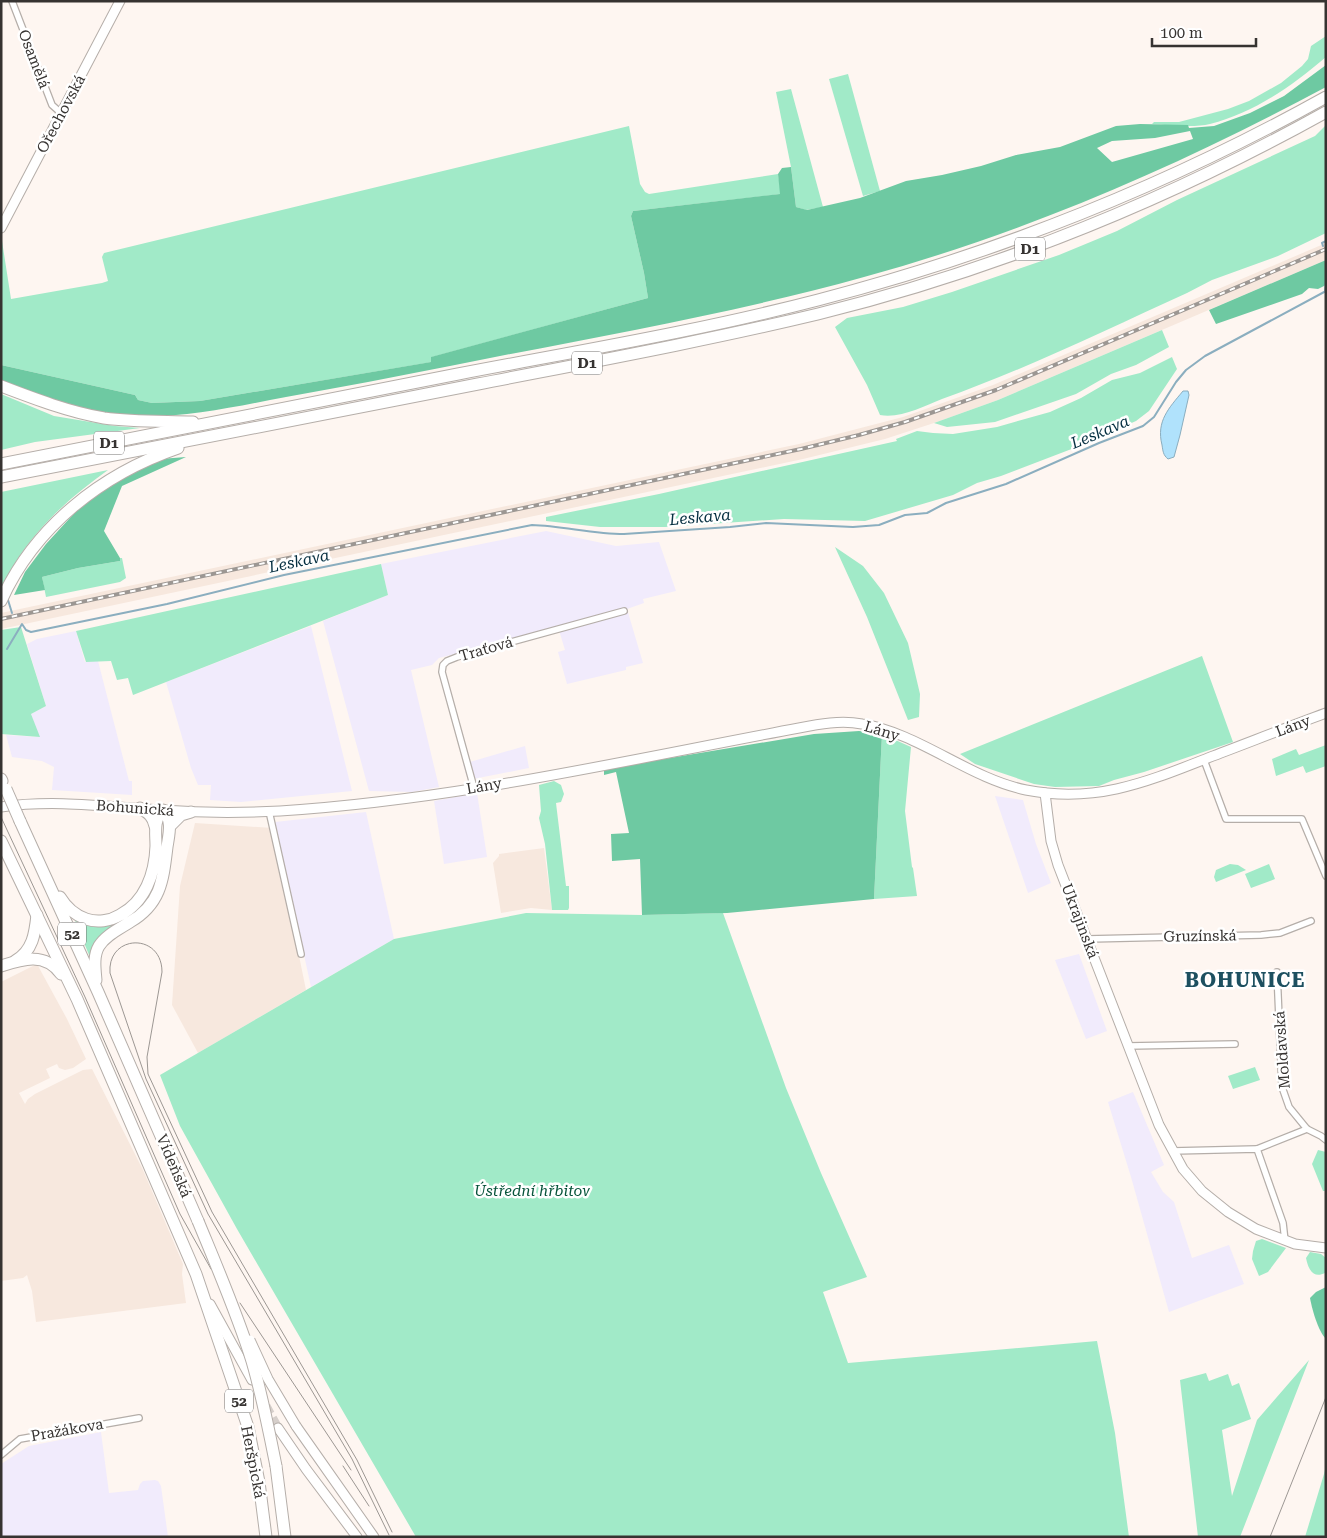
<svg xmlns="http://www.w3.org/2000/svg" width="1327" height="1538" viewBox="0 0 1327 1538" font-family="'Roboto Serif',serif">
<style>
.built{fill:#f7e8de}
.industrial{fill:#f1ebfc}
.green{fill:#a1eac8}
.forest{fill:#6ec9a2;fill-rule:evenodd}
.water{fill:#b0e2fc;stroke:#8baebf}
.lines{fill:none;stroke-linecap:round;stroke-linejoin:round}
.stream{stroke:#8baebf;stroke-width:2}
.secondary-tunnel{stroke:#d6cfcb;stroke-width:9;stroke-dasharray:9 4.5;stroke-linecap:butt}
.street-casing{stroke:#b5aea9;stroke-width:8}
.secondary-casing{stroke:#b5aea9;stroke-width:11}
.highway-casing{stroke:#b5aea9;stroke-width:13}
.street{stroke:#fff;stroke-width:5.5}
.secondary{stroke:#fff;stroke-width:9}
.highway{stroke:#fff;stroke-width:11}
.tram{stroke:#9c9793;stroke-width:1}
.rail-casing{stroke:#9c9793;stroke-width:4}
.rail{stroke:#fff;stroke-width:2;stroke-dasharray:5.5;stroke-linecap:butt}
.secondary-bridge-casing{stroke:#b5aea9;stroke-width:11;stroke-linecap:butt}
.highway-bridge-casing{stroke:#b5aea9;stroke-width:13;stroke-linecap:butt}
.secondary-bridge{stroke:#fff;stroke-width:9}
.highway-bridge{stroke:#fff;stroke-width:11}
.labels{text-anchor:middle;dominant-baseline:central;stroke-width:5;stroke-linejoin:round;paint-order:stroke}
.shield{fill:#fff;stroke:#72706f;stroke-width:1}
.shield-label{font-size:14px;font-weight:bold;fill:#363331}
.street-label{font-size:15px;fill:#363331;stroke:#fff}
.park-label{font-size:15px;font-style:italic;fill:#06533a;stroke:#fff}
.water-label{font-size:16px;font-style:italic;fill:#062f41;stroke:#fff}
.district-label{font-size:20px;font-weight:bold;letter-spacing:1px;fill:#1d5060;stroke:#fff}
</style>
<rect width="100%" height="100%" fill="#fef6f1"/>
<g class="built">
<polygon points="1326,243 1326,260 998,400 934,423 885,439 803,459 1,629 1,613 799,444 903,417 993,385"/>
<polygon points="195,823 273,828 306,990 198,1053 172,1005 180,886"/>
<polygon points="544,848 552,910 531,908 501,913 493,863 499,856 499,854"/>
<polygon points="37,964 67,1019 86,1059 73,1068 65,1070 59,1068 57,1064 46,1069 50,1078 19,1093 25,1104 28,1099 35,1094 83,1070 92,1069 143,1170 183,1264 182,1274 186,1303 36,1322 32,1291 27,1275 23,1278 1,1281 1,982"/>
</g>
<g class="industrial">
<polygon points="546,531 616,546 659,542 676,591 643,599 644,603 627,609 643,663 626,667 626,670 567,684 558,652 565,650 558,627 439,658 432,665 411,670 439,787 412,792 369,791 323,621 388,595 381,564"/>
<polygon points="311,626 352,791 241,802 210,800 211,785 198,785 191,768 166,682"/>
<polygon points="76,631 85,662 98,661 129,781 132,781 132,795 52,790 54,767 42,761 12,757 6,735 39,737 31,714 46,706 27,644 37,639"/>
<polygon points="525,746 529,768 468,780 463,764"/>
<polygon points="477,793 487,857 444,864 434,801"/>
<polygon points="995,796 1023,800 1036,844 1051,883 1028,893"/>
<polygon points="366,812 394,939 311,987 275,822"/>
<polygon points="1079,954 1107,1031 1086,1039 1055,960"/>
<polygon points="1133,1092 1164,1165 1151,1172 1163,1192 1174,1202 1192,1258 1229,1245 1244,1284 1169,1312 1131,1177 1108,1102"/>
<polygon points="101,1432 109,1493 138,1490 140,1484 143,1481 155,1480 158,1481 161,1486 168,1537 1,1537 1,1464 29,1446"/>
</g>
<g class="green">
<path d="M1326,36V57C1292,86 1254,113 1210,124C1194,128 1169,125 1152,124L1154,122H1179L1228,109L1249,101L1281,83L1302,66L1308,59L1311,46Z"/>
<polygon points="848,74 880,191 863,196 829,79"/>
<polygon points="791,89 823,207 806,210 796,207 791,167 776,92"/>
<path d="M1326,125V233L1278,256L1212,280L1187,293C1106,330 1026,369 942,399C924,406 900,419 880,415L867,385L835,327L847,318L903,307L952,292L1059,255L1117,231L1177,200L1315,136Z"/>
<polygon points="629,126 640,184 645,192 649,194 778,174 781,194 633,211 631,216 644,273 648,298 432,357 432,362 200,401 152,403 138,400 135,395 1,365 2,241 11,299 102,283 108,281 102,257 104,253"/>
<polygon points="1162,330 1169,347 1136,365 1111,374 1076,394 995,422 947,427 934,423 998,400"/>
<polygon points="1172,357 1177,369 1149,411 1136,421 1082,445 1001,476 977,483 953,495 865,521 784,519 665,527 600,527 546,521 546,517 659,494 897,441 896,439 917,431 933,433 953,434 997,427 1050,412 1081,398 1112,380 1140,373"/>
<polygon points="1,394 54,416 115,426 140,428 35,442 1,450"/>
<path d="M108,470C73,495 41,523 17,560C11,569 7,579 1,587V492Z"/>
<polygon points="835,547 863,566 884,593 908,643 920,694 919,717 908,720 867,617"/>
<polygon points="120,558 122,558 126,578 120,582 46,597 42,577 78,568 120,561"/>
<polygon points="381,564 388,595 133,695 128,678 117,680 111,661 86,662 76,631"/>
<polygon points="21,627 46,706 31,714 40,737 1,734 1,630"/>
<polygon points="1202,656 1233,742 1144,772 1114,780 1099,786 1055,787 1034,784 975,764 960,754"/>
<polygon points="882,734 911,747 905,811 912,867 913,868 917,896 874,899"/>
<polygon points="1326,745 1326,766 1306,773 1303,766 1276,776 1272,759 1296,749 1299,755"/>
<polygon points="554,781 561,785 564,794 561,802 556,803 566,886 569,886 569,908 568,910 552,910 545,844 539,818 541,811 539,785"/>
<polygon points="1230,864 1238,865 1246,870 1216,882 1214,877 1216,870"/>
<polygon points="1269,864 1275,879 1251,888 1245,874"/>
<polygon points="154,881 156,886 146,903 91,956 89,955 74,918 105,923"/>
<polygon points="526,913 642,915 723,913 786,1088 821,1173 867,1277 823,1292 848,1363 1097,1341 1115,1433 1129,1537 416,1537 237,1229 180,1126 160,1075 394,939"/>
<polygon points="1255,1067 1260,1080 1233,1089 1228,1076"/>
<polygon points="1318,1150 1326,1152 1326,1191 1323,1191 1312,1164"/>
<polygon points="1262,1239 1286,1248 1268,1272 1259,1276 1252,1259 1253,1251 1256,1241"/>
<path d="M1310,1252L1321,1254L1326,1258L1325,1273C1313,1279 1308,1269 1306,1258Z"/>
<polygon points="1309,1360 1240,1537 1198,1537 1180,1380 1206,1373 1209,1381 1228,1374 1232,1386 1239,1383 1251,1419 1222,1430 1232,1496 1257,1420"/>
<polygon points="1326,1465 1326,1537 1305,1537 1324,1474"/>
</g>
<g class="forest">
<path d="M1326,65V87C1179,166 1025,233 864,277C728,315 588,338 450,366C395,377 341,387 286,397C234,407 182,419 128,416C84,413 42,396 1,381V365L135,395L138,400L152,403L200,401L431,362V357L648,298L644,273L631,216L633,211L780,194L778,174L782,168L791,167L796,207L807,210L860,198L906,181L942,175L981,166L1016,155L1060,147L1116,126L1140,124L1188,125L1189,128L1214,126L1250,113L1284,96ZM1190,131L1193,139L1112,162L1097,148L1112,141L1155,138Z"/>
<polygon points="1326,260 1326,285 1318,289 1309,288 1302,294 1216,324 1209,310"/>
<polygon points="186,457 122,486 104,531 120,558 120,561 78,568 42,577 45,590 14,595 25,572 46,544 80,507 121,479 160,459"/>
<polygon points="859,731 882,734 874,899 727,913 642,915 640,859 612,861 611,834 629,833 616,772 604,775 604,769 814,734"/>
<path d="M1326,1287V1339C1318,1331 1312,1309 1310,1298L1316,1292Z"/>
</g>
<path class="water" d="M1183,391H1188L1189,395L1180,435L1174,457L1168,459C1163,455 1163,451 1162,445C1156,421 1169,408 1183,391Z"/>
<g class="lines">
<g class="stream">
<polyline points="1323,246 1322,243 1326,241"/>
<polyline points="1325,292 1326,280"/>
<polyline points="8,600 12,613"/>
<path d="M7,649L22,624L26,630L31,632L167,604L284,575L532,525C563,526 593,534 624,534L730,527L766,523L853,527L879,525L905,515L927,513L946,503L1006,484L1099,443L1143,426L1154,417L1176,382L1186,370L1205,356L1326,291"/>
</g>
<polyline class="secondary-tunnel" points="266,1406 278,1428"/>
<defs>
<g id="street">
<polyline points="12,1 52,105 61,113"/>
<polyline points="1204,760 1226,819 1302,819 1326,876"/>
<polyline points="474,788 442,672 443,665 447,661 457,657 624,611"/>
<polyline points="269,811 301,954"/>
<polyline points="1087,939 1261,935 1280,933 1311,921"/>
<polyline points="1277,972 1282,1087 1289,1107 1307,1129 1321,1136 1326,1140"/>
<polyline points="1128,1046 1235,1044"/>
<polyline points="1257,1149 1307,1129"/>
<polyline points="1172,1151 1257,1149 1283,1223 1285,1241"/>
<polyline points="1,1455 20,1439 139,1418"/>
</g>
<g id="secondary">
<polyline points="1,228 120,1"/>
<polyline points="1045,793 1051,841 1058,865 1159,1125 1183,1169 1202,1191 1228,1212 1256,1229 1295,1244 1326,1248"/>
<path d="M1,807C54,799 110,807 163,810C202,813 241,813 280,811C455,800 627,760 799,728C819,724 841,720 862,724C919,733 968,778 1026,790C1097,804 1149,781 1213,756C1250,742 1288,727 1326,713"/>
<polyline points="210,1304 252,1380"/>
<polyline points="296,1426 374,1537"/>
<polyline points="278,1428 306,1469 357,1537"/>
</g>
<g id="highway">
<path d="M1,386C35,399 69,412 104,418C133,422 163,421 193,422"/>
<path d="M1,464C153,434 305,404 458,374C578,351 699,331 818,300C995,254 1166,186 1326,97"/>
<path d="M1,477C160,447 319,415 478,384C591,362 705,341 818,314C995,270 1166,201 1326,112"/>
<path d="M1,601C35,526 102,474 178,448"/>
<polyline points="1,779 2,781"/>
<path d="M140,808C149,813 153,817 155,826"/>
<polyline points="20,821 98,992 198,1221"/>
<polyline points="170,826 181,815 191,812"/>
<polyline points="1,841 77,999 196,1274 248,1427 259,1482 266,1537"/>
<path d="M60,897C66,907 75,915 86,919C97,923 110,921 120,915C145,902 155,874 156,846C156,833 153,820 163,810C173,820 169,834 167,847C163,880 161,904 130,922C119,929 106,935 99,946C93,956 95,969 96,980"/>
<path d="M15,961C33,951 35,933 37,915"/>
<path d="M1,966C23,959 45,952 61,974"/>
<polyline points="276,1466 285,1537"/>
</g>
</defs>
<use href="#street" class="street-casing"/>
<use href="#secondary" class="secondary-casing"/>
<use href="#highway" class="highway-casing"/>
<use href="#street" class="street"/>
<use href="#secondary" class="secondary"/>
<use href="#highway" class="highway"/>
<g class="tram">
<polyline points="1,817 85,997 180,1214 211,1269"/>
<polyline points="240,1303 351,1470"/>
<polyline points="343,1466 369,1506"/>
<path d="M389,1535L352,1459L208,1214L146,1079L110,973C107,934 162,932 162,972L147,1057L148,1074L212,1212L357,1460L392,1532"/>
<polyline points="1270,1537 1326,1397"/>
</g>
<defs>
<polyline id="rail" points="1,619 801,449 859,435 905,422 996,390 1326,249"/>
</defs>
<use href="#rail" class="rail-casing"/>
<use href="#rail" class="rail"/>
<defs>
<polyline id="secondary-bridge" points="250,1340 268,1379 296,1426"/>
<g id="highway-bridge">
<polyline points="6,789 20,821"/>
<path d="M198,1221C217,1267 237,1313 252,1361C262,1395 269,1431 276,1466"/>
</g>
</defs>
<use href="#secondary-bridge" class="secondary-bridge-casing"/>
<use href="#highway-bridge" class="highway-bridge-casing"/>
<use href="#secondary-bridge" class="secondary-bridge"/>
<use href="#highway-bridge" class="highway-bridge"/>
</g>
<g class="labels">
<g class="shield">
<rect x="1015" y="237.5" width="30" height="23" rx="4"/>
<rect x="572" y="351.5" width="30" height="23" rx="4"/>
<rect x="94" y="431.5" width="30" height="23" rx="4"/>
<rect x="58" y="922.5" width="28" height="23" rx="4"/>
<rect x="225" y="1389.5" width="28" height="23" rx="4"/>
</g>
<g class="shield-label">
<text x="1030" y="249">D1</text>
<text x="587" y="363">D1</text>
<text x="109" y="443">D1</text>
<text x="72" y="934">52</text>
<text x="239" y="1401">52</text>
</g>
<g class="street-label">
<text transform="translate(34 59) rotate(69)">Osamělá</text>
<text transform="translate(61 114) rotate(-62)">Ořechovská</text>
<text transform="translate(486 649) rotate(-16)">Traťová</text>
<text transform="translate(1293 726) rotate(-21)">Lány</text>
<text transform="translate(882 731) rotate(17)">Lány</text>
<text transform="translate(484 786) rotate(-10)">Lány</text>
<text transform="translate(135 808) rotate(4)">Bohunická</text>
<text transform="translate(1080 921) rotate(69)">Ukrajinská</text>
<text transform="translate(1200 936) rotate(-1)">Gruzínská</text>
<text transform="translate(1282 1050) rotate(-94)">Moldavská</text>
<text transform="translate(174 1166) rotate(67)">Vídeňská</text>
<text transform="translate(67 1430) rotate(-10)">Pražákova</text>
<text transform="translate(253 1462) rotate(79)">Heršpická</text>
</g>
<g class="park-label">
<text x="532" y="1191">Ústřední hřbitov</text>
</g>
<g class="water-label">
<text transform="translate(1100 432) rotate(-23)">Leskava</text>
<text transform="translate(700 517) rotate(-5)">Leskava</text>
<text transform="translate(299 561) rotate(-12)">Leskava</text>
</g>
<g class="district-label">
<text x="1245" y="980">BOHUNICE</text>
</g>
</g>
<rect width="1327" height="1538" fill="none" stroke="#363331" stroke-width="5"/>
<path d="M1152 38v8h104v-8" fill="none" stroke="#363331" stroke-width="2.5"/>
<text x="1160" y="38" font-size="15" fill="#363331" stroke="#ffffff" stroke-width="4" paint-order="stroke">100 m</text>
</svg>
